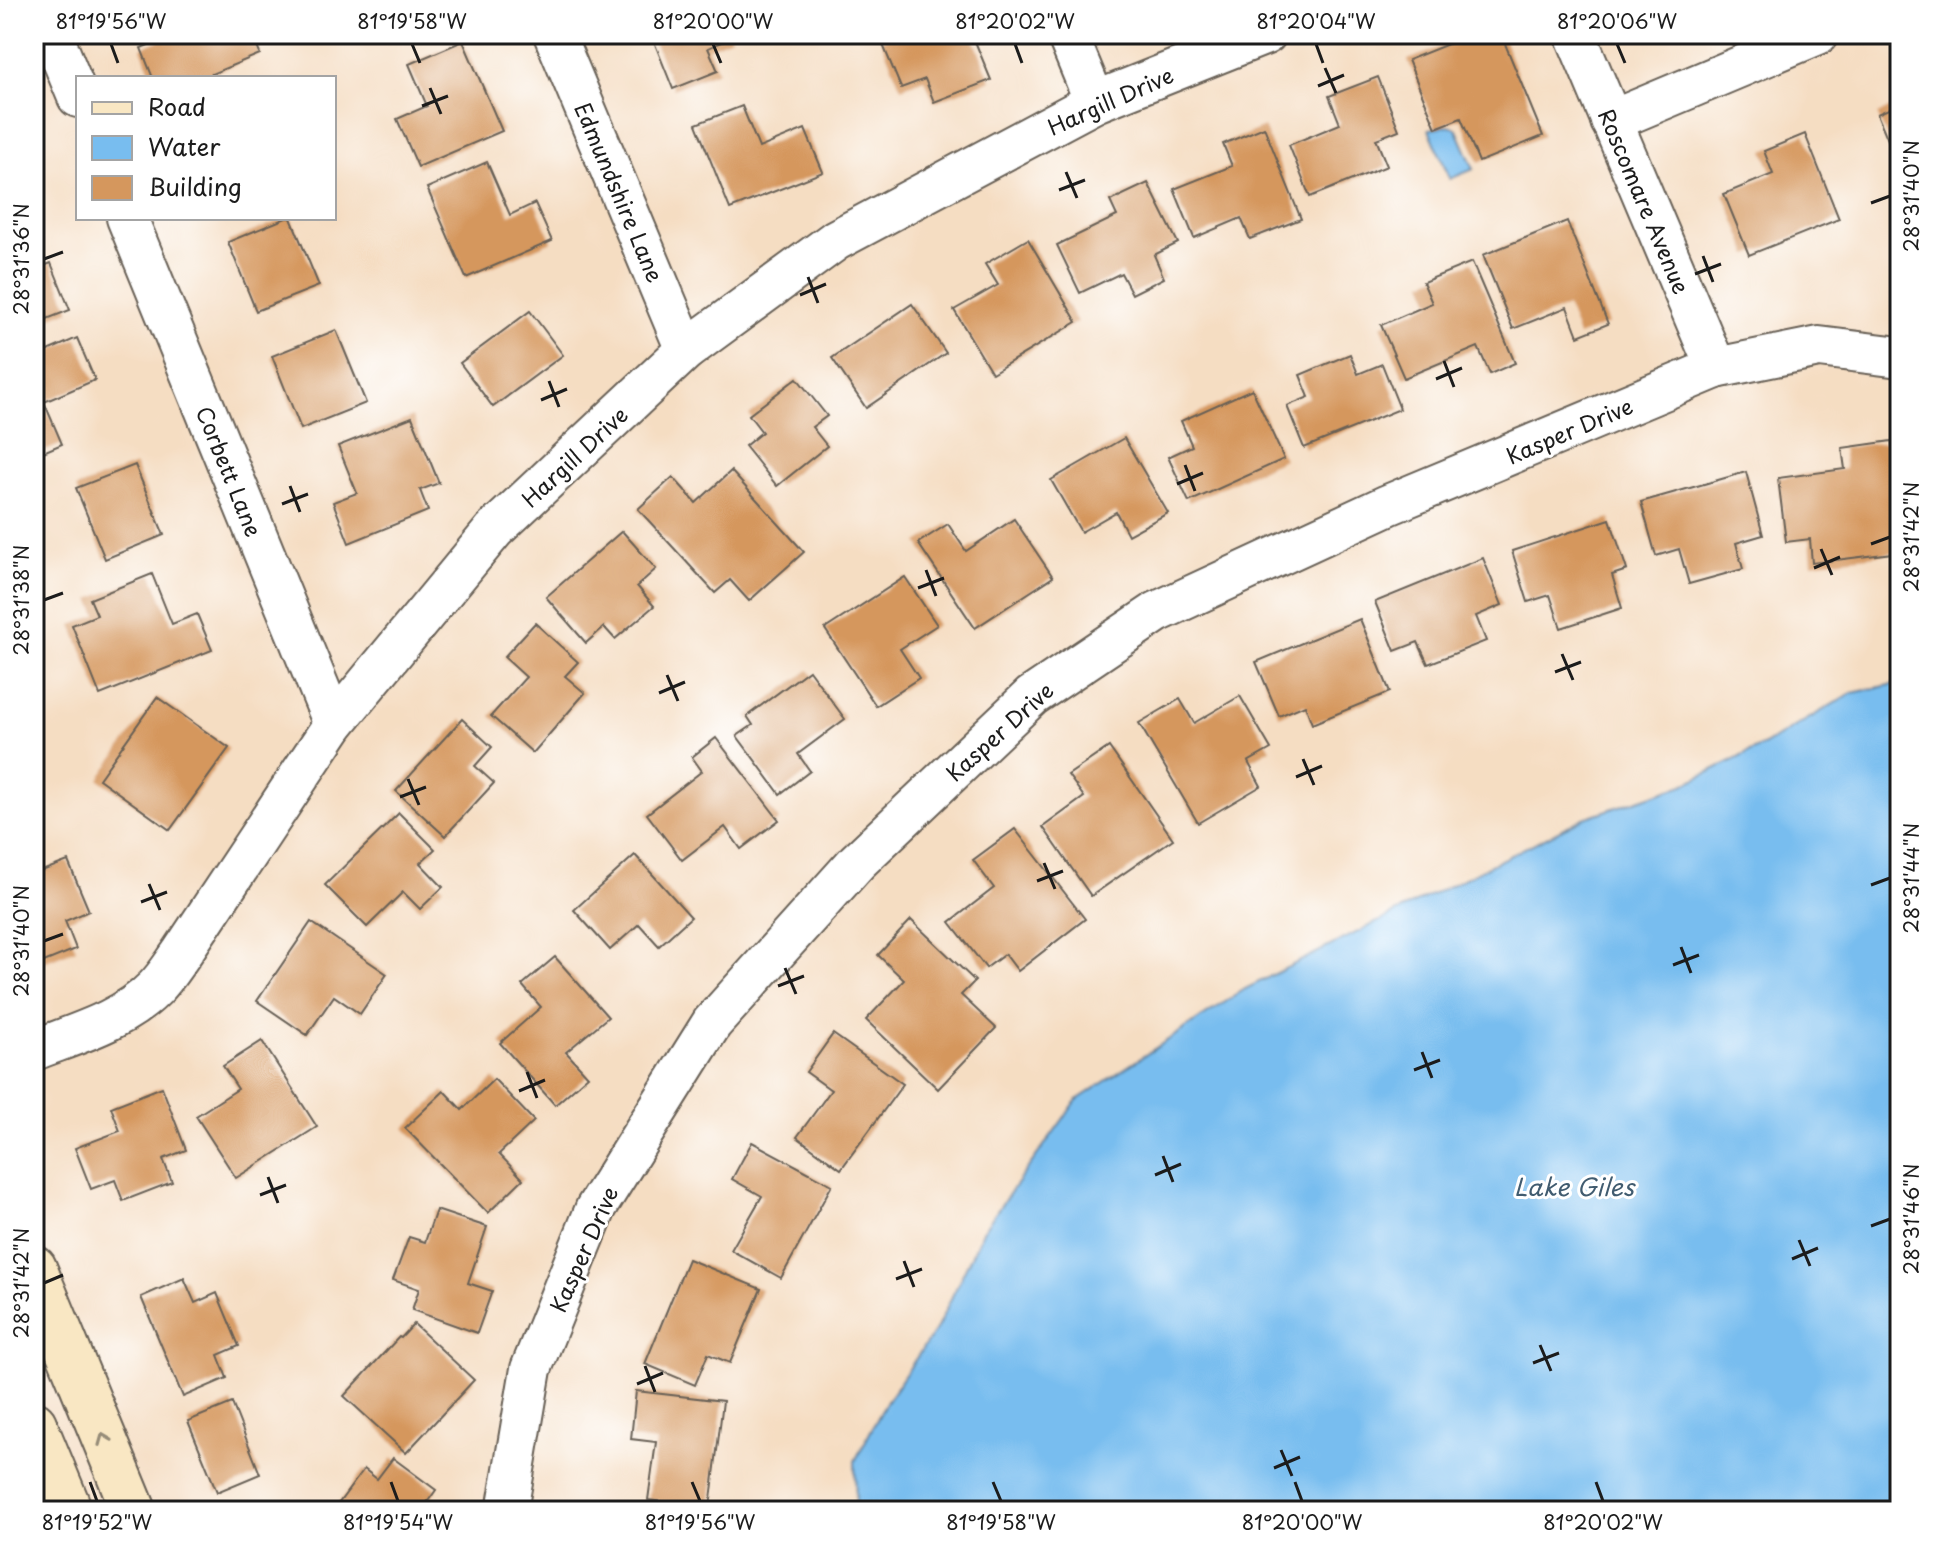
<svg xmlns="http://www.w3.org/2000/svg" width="1934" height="1545" viewBox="0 0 1934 1545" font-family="'Playpen Sans',sans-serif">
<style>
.water{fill:#78bdef;stroke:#4a6c86;stroke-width:2}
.building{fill:#d5975d}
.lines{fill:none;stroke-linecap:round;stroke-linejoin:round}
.street-casing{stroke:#686056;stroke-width:44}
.secondary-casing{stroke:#686056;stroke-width:48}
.street{stroke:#fff;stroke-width:40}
.secondary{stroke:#f9e7c3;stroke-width:44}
.oneway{stroke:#968c78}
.ticks{fill:none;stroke:#1c1c1c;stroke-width:3}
.labels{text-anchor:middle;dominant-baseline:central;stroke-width:6;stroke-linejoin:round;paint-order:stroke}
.street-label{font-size:22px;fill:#1c1c1c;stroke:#fff}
.water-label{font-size:24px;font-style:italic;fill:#415c70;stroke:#fff}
.neatline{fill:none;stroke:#1c1c1c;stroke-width:3}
.ticks-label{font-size:20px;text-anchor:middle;fill:#1c1c1c}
</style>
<rect width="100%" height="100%" fill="#fff"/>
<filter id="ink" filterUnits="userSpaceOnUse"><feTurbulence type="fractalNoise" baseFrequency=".0125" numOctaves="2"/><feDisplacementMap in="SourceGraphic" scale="16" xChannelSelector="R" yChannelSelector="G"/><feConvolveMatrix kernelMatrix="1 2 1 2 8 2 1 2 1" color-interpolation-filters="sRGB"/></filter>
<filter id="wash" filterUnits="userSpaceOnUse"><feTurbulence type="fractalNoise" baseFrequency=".006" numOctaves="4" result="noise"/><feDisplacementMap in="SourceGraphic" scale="32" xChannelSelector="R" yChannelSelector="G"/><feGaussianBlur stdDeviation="1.8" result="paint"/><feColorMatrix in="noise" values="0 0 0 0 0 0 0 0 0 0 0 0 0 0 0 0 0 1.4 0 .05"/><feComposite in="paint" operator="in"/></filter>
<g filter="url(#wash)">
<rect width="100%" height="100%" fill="#f5ddc2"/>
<g class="water">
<polygon points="1447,126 1454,127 1457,130 1474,169 1450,179 1429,129"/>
<polygon points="1900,683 1900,1511 856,1511 855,1461 885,1404 938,1326 984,1229 1077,1100 1245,989 1584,818 1683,785 1764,745 1852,693"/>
</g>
<g id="blocks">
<g class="building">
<polygon points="167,34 252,34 260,54 202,78 153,78 141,48 168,37"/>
<polygon points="651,34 729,34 731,38 708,48 718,71 673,89"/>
<polygon points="895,34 972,34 991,80 934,102 925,79 901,88 881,40"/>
<polygon points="1473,34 1501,34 1543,136 1479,162 1461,118 1436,128 1408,60"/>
<polygon points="463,41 502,131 418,167 397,119 427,106 409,64"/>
<polygon points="1378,77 1399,130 1376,139 1387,166 1310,197 1289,145 1340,124 1329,96"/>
<polygon points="1900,104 1900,168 1877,114"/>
<polygon points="742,106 759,148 805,129 823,172 730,209 696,124"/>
<polygon points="1264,127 1301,219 1250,239 1241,218 1194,238 1174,189 1232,166 1223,144"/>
<polygon points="1805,134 1839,219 1749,255 1724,194 1773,174 1764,151"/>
<polygon points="487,162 510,215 535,203 552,241 466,278 427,188"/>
<polygon points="1148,183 1178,243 1154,255 1164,278 1132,294 1121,273 1080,293 1057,245 1117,216 1110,201"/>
<polygon points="286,218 291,218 319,286 256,311 228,242"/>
<polygon points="1567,221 1608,324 1578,336 1567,307 1513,329 1483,255"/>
<polygon points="1028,239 1077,322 992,373 954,310 998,285 985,264"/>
<polygon points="1472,262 1515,363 1490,374 1478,347 1404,378 1381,325 1432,303 1423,282"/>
<polygon points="51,263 70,310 34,324 34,270"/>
<polygon points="912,304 946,353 866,408 832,358"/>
<polygon points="530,311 563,355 493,407 460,363"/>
<polygon points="336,330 366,403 301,429 272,356"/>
<polygon points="77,338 95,380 44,402 62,444 34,456 34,357"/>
<polygon points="1350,354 1358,374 1382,364 1400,409 1304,448 1287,406 1309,397 1300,375"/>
<polygon points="797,378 827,416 812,427 827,446 777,486 745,446 762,432 749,415"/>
<polygon points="1252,389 1284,459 1189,502 1168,457 1192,446 1181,421"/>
<polygon points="412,417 439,483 420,490 428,511 349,543 333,502 357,493 338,446"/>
<polygon points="1124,438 1168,513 1128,535 1116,512 1081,532 1051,480"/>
<polygon points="1892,441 1900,506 1900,552 1812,563 1810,539 1786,542 1778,478 1845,469 1842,448"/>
<polygon points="135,465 164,535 105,559 76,488"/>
<polygon points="731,471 804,552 749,601 730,580 715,593 638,509 673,477 696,503"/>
<polygon points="1746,472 1763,535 1736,543 1743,569 1689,584 1679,549 1656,556 1641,502"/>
<polygon points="1014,519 1053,577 975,628 918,543 948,524 966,551"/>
<polygon points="1610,519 1627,570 1612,575 1622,608 1561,628 1550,595 1528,602 1512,551"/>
<polygon points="622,531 656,569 637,586 654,606 615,639 604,627 586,643 546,597"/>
<polygon points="1483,558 1502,605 1476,616 1486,641 1428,664 1418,642 1395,651 1375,602"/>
<polygon points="152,574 172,624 197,614 212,650 100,695 72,625 97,615 90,599"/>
<polygon points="905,577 937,625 900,649 919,678 876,706 825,629"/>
<polygon points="1360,619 1390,692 1312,724 1305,705 1279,716 1256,662"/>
<polygon points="535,623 578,662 565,676 585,693 533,753 491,716 526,677 504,657"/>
<polygon points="809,670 845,719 798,754 810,771 780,794 737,736 753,725 747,716"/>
<polygon points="1240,696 1271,749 1248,762 1261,786 1198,823 1139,723 1180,699 1194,723"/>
<polygon points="157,697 229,748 170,830 99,779"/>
<polygon points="462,719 492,747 475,766 494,783 445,836 396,791"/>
<polygon points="716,738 779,820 741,849 725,827 682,860 647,814 702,771 692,757"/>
<polygon points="1109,747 1173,839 1091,896 1043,827 1084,797 1068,775"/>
<polygon points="399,813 435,849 420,863 443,887 420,909 403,892 367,927 325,885"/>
<polygon points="1015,829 1085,919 1018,971 1005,954 986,968 950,922 994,888 973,860"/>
<polygon points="635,855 691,917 659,946 639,924 610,950 574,910"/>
<polygon points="68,861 89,911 65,921 76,949 34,966 34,874"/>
<polygon points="911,920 975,981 961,995 996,1028 938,1089 866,1020 904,980 878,955"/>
<polygon points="311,922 387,974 360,1014 334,996 307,1035 257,1001"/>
<polygon points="555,957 608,1017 566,1052 588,1076 555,1105 500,1043 541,1007 522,985"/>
<polygon points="833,1034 903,1084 841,1169 797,1137 831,1090 806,1072"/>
<polygon points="262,1041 317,1127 236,1178 196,1116 238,1089 223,1066"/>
<polygon points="494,1079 534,1121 499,1154 523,1179 488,1213 405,1128 444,1091 462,1110"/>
<polygon points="162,1087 186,1150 163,1159 172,1182 123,1201 115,1180 91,1189 75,1148 120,1131 111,1107"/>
<polygon points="752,1142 832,1185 781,1278 731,1250 762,1196 732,1179"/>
<polygon points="436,1210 487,1227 468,1283 492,1291 477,1333 412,1310 419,1289 393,1280 409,1237 425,1242"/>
<polygon points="688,1259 761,1289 730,1363 708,1354 695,1385 645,1364"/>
<polygon points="184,1278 195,1303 217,1293 239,1346 218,1355 227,1378 183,1397 141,1297"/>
<polygon points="414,1324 474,1380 406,1453 344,1396 399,1337 401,1338"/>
<polygon points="636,1391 723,1401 710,1508 648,1500 656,1442 631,1439"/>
<polygon points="232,1403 260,1474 217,1492 188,1421"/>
<polygon points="393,1458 436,1490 421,1511 333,1511 364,1469 377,1479"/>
</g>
</g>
</g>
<g filter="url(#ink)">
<use href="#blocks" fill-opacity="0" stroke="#686056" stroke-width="2"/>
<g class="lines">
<defs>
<g id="street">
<polyline points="52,34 78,97"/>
<polyline points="554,34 686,350"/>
<polyline points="1067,34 1095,102"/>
<polyline points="1575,34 1716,368"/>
<polyline points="1611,121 1818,34"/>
<polyline points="127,218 334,724"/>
<path d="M34,1050C75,1034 123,1021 155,988C165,978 173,965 181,954L334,724L494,530L686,350L836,240L1095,102L1266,34"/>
<polyline points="507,1511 531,1369 596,1208 712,1023 857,862 1032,696 1157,612 1388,505 1716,368 1819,347 1900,357"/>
</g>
<g id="secondary">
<polyline points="34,1268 134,1511"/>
<polyline points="34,1424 70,1511"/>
</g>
</defs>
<use href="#street" class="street-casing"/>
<use href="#secondary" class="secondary-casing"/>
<use href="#street" class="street"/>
<use href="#secondary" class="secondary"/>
</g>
<defs><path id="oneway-chevron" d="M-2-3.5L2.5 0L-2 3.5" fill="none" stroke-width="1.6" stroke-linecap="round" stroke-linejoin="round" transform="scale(2)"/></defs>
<use class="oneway" href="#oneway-chevron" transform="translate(104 1439) rotate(-112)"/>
</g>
<path class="ticks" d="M111,44L118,63M412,44L420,63M713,44L721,63M1015,44L1022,63M1316,44L1323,63M1617,44L1625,63M1325,68L1336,93M1318,86L1344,75M430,88L441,114M422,106L448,96M1066,172L1077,198M1059,190L1085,180M1871,203L1890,196M1703,256L1713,282M44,259L63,252M1695,274L1721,264M808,277L818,303M800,295L826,284M1444,361L1454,387M1436,379L1462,368M549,381L559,407M541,400L567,389M1185,465L1195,491M1177,484L1203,473M290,486L300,512M282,504L308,494M1871,544L1890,537M1821,549L1832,575M1814,568L1840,557M926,570L936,596M918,588L944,578M44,600L63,593M1562,654L1573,680M1555,672L1581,662M667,675L678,701M659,693L685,682M1303,759L1314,785M1296,777L1322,766M408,779L419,805M400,797L426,787M1044,863L1055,889M1037,881L1063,871M149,884L160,910M1871,885L1890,878M141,902L167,892M44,941L63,934M1681,947L1691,973M1673,965L1699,955M785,968L796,994M778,986L804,976M1422,1052L1432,1078M1414,1070L1440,1060M527,1072L537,1098M519,1091L545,1080M1163,1156L1173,1182M1155,1175L1181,1164M268,1177L278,1203M260,1195L286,1185M1871,1226L1890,1219M1799,1240L1810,1266M1792,1259L1818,1248M904,1261L914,1287M896,1279L922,1269M44,1283L63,1275M1540,1345L1551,1371M1533,1363L1559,1353M645,1366L655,1392M637,1384L663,1373M1281,1450L1292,1476M1274,1468L1300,1457M90,1482L97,1501M391,1482L398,1501M692,1482L700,1501M993,1482L1001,1501M1295,1482L1302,1501M1596,1482L1603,1501"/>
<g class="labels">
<g class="street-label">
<text transform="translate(1110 100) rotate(-24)">Hargill Drive</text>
<text transform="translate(620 192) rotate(67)">Edmundshire Lane</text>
<text transform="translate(1645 201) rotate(67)">Roscomare Avenue</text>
<text transform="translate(1569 430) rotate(-23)">Kasper Drive</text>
<text transform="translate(574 456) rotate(-43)">Hargill Drive</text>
<text transform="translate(230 471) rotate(68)">Corbett Lane</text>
<text transform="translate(999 731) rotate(-42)">Kasper Drive</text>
<text transform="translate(583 1249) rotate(-66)">Kasper Drive</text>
</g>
<g class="water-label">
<text x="1574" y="1186">Lake Giles</text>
</g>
</g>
<rect width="1934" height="1545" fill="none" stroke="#fff" stroke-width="88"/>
<rect x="76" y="76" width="260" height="144" fill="#ffffff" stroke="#a4a4a4" stroke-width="2"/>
<rect x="92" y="102" width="40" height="12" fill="#f9e7c3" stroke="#a4a4a4" stroke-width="2"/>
<text x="148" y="116" font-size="24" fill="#1c1c1c">Road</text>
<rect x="92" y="136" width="40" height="24" fill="#78bdef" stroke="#a4a4a4" stroke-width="2"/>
<text x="148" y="156" font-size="24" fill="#1c1c1c">Water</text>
<rect x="92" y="176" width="40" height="24" fill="#d5975d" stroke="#a4a4a4" stroke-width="2"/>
<text x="148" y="196" font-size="24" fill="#1c1c1c">Building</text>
<rect x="44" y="44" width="1846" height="1457" class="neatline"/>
<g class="ticks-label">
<text x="111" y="29">81°19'56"W</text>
<text x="412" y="29">81°19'58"W</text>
<text x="713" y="29">81°20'00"W</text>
<text x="1015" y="29">81°20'02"W</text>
<text x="1316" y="29">81°20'04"W</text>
<text x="1617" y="29">81°20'06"W</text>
<text transform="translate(1912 196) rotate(-90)" y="7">28°31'40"N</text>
<text transform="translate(22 259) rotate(-90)" y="7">28°31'36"N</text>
<text transform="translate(1912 537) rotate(-90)" y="7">28°31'42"N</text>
<text transform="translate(22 600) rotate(-90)" y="7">28°31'38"N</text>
<text transform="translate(1912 878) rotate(-90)" y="7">28°31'44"N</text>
<text transform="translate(22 941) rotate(-90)" y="7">28°31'40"N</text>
<text transform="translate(1912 1219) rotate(-90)" y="7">28°31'46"N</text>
<text transform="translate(22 1283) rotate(-90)" y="7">28°31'42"N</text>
<text x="97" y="1530">81°19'52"W</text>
<text x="398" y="1530">81°19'54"W</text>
<text x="700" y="1530">81°19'56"W</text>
<text x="1001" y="1530">81°19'58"W</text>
<text x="1302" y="1530">81°20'00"W</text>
<text x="1603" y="1530">81°20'02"W</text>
</g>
</svg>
